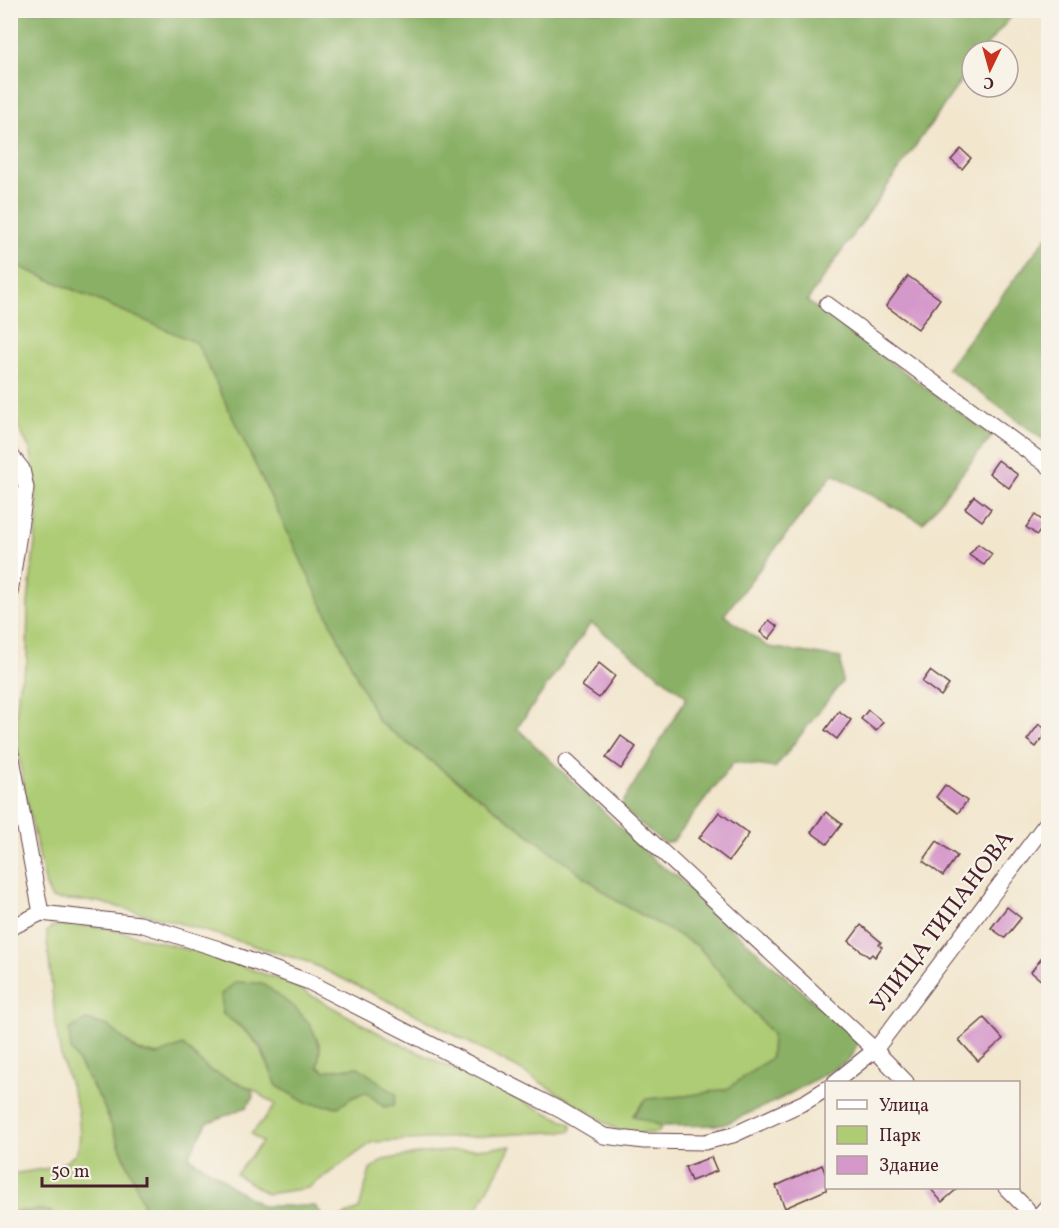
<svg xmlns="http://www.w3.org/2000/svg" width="1059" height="1228" viewBox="0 0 1059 1228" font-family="Vollkorn,serif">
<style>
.green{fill:#adcc74;stroke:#7c7650;stroke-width:1.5;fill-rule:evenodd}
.forest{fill:#8ab066;stroke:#6a6848;stroke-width:1.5}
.building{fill:#d598cb}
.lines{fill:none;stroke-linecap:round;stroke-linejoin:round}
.minor-casing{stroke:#633d43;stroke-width:17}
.minor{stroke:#fff;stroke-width:15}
.labels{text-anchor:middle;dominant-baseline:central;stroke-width:4.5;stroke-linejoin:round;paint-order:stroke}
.street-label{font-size:24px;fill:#4a1f2b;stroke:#f7f3e8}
</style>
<rect width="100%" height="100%" fill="#f7f3e8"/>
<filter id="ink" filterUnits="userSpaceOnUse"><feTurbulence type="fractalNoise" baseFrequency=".0167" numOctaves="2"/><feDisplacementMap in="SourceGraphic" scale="12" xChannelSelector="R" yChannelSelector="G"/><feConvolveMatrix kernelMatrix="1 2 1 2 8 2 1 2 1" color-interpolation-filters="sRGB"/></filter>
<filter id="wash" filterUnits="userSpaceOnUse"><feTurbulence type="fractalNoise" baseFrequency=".008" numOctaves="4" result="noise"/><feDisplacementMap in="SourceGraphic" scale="24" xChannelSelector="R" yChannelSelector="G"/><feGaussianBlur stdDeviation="1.35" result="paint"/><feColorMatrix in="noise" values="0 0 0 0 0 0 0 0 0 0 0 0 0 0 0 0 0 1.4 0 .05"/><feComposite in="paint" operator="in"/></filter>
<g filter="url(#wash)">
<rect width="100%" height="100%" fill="#f2e6cd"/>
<g class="green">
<polygon points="11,263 197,342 378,721 617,901 698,946 772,1034 771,1058 727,1090 685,1096 646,1099 633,1115 662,1126 657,1133 624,1134 519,1069 419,1016 308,962 172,921 99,902 52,899 46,886 25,794 18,751 16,716 19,685 27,663 28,603 38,516 31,451 14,420 11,420"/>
<path d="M64,925L104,927L219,958L287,982L386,1037L571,1124V1131L373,1142L308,1188L267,1194L236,1174L262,1142L251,1134L276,1105L252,1089L209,1070L183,1046L158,1055L138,1051L108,1026L71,1050L102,1102L141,1198L146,1217L53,1218L51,1212L42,1210L11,1212V1174C29,1170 57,1171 72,1157C81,1149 80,1134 79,1122C78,1099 66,1078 61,1056C53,1019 52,979 47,942V932L53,926ZM223,1014L310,1024L320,1046L318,1067L325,1071L358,1067L395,1094L384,1107L366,1092L353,1097L338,1107L271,1072C258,1040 250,1034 223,1014Z"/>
<polygon points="511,1146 473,1217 341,1217 359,1209 370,1170 383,1160 423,1153"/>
</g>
<g class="forest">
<polygon points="11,11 1016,11 982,51 972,51 972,65 807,301 992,436 923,523 833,474 724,615 768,647 841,658 842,682 775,768 734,762 673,841 664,843 620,807 687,697 591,623 517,728 658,864 677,876 703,903 859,1042 848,1061 780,1099 723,1125 662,1126 633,1116 646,1099 685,1096 727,1089 771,1058 772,1034 698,946 617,901 378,721 197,343 11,263"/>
<polygon points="1048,235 1048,443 947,368"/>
<polygon points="236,982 262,983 295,1008 310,1024 320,1047 318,1067 325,1071 358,1067 396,1094 394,1105 384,1107 366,1092 353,1097 338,1107 306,1103 277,1086 261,1047 244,1029 223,1014 221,994"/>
<polygon points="86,1020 108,1026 138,1051 158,1055 183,1045 209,1070 252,1089 253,1097 247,1107 207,1123 189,1156 193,1160 221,1177 232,1187 262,1206 315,1206 324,1217 146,1217 141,1198 102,1102 71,1050 69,1030"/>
<polygon points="42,1210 51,1212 53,1217 11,1217 11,1212"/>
</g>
<g id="blocks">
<g class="building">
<polygon points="961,149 971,158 962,169 951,160"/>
<polygon points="908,276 940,299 918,329 886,306"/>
<polygon points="998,460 1018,475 1009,488 989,473"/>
<polygon points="974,496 991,509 982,521 965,508"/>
<polygon points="1035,515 1046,523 1037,535 1026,527"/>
<polygon points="978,544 992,554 984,565 969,555"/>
<polygon points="769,620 778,627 769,639 760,632"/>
<polygon points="599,663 615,676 599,698 582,686"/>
<polygon points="930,671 949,685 941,696 922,682"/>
<polygon points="868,710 883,722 876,731 861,719"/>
<polygon points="839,711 851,720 837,739 825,730"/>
<polygon points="1039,724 1048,731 1036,747 1027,740"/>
<polygon points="621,736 636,747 621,769 606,758"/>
<polygon points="945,785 967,801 958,813 936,797"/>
<polygon points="719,812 749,834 729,861 699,838"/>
<polygon points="826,812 842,824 827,844 811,832"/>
<polygon points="937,841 957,856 943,876 923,861"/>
<polygon points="1007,907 1021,918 1005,938 991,928"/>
<polygon points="861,925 881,942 879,945 882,947 875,957 872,954 869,957 849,941"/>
<polygon points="1048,950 1048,986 1031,972"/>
<polygon points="984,1018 1003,1039 978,1061 959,1040"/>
<polygon points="711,1157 717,1171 691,1181 685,1167"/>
<polygon points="822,1165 826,1175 826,1190 785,1208 776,1186"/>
<polygon points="930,1188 958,1188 942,1202"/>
</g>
</g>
</g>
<g filter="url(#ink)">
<use href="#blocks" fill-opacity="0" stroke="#633d43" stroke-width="1.5"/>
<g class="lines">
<defs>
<g id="minor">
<polyline points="827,304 1048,466"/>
<polyline points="10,454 22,469 26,488 10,593"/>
<polyline points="10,748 41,913"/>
<polyline points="566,762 875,1050 906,1082"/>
<polyline points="10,928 41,913 140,924 219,949 309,982 562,1111 604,1136 644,1141 705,1142 733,1135 807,1101 826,1089"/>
<polyline points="835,1082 875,1050 1048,821"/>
<polyline points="1006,1188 1027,1209 1029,1218"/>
<polyline points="1037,1218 1048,1205"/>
</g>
</defs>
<use href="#minor" class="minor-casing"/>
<use href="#minor" class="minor"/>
</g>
</g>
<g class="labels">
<g class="street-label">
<text transform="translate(943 922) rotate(-53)">УЛИЦА ТИПАНОВА</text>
</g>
</g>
<rect width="1059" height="1228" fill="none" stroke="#f7f3e8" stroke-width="36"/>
<rect x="825" y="1081" width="195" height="108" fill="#f7f3e8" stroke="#b29e9c" stroke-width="1.5"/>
<rect x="837" y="1100" width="30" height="9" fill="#ffffff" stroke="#b29e9c" stroke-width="1.5"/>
<text x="879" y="1111" font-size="18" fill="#4a1f2b">Улица</text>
<rect x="837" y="1126" width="30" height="18" fill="#adcc74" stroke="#b29e9c" stroke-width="1.5"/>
<text x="879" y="1141" font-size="18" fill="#4a1f2b">Парк</text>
<rect x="837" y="1156" width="30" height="18" fill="#d598cb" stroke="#b29e9c" stroke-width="1.5"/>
<text x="879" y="1171" font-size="18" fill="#4a1f2b">Здание</text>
<g transform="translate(990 69) rotate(185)"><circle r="28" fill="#f7f3e8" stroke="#b29e9c" stroke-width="1.5"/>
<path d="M0-4.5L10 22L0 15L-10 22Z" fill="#c8321e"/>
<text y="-9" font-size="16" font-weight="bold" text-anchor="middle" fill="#4a1f2b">С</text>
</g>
<path d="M42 1177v9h105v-9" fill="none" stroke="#4a1f2b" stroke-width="3"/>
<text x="51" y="1177" font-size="18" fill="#4a1f2b" stroke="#f7f3e8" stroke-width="4.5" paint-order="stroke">50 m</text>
</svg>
